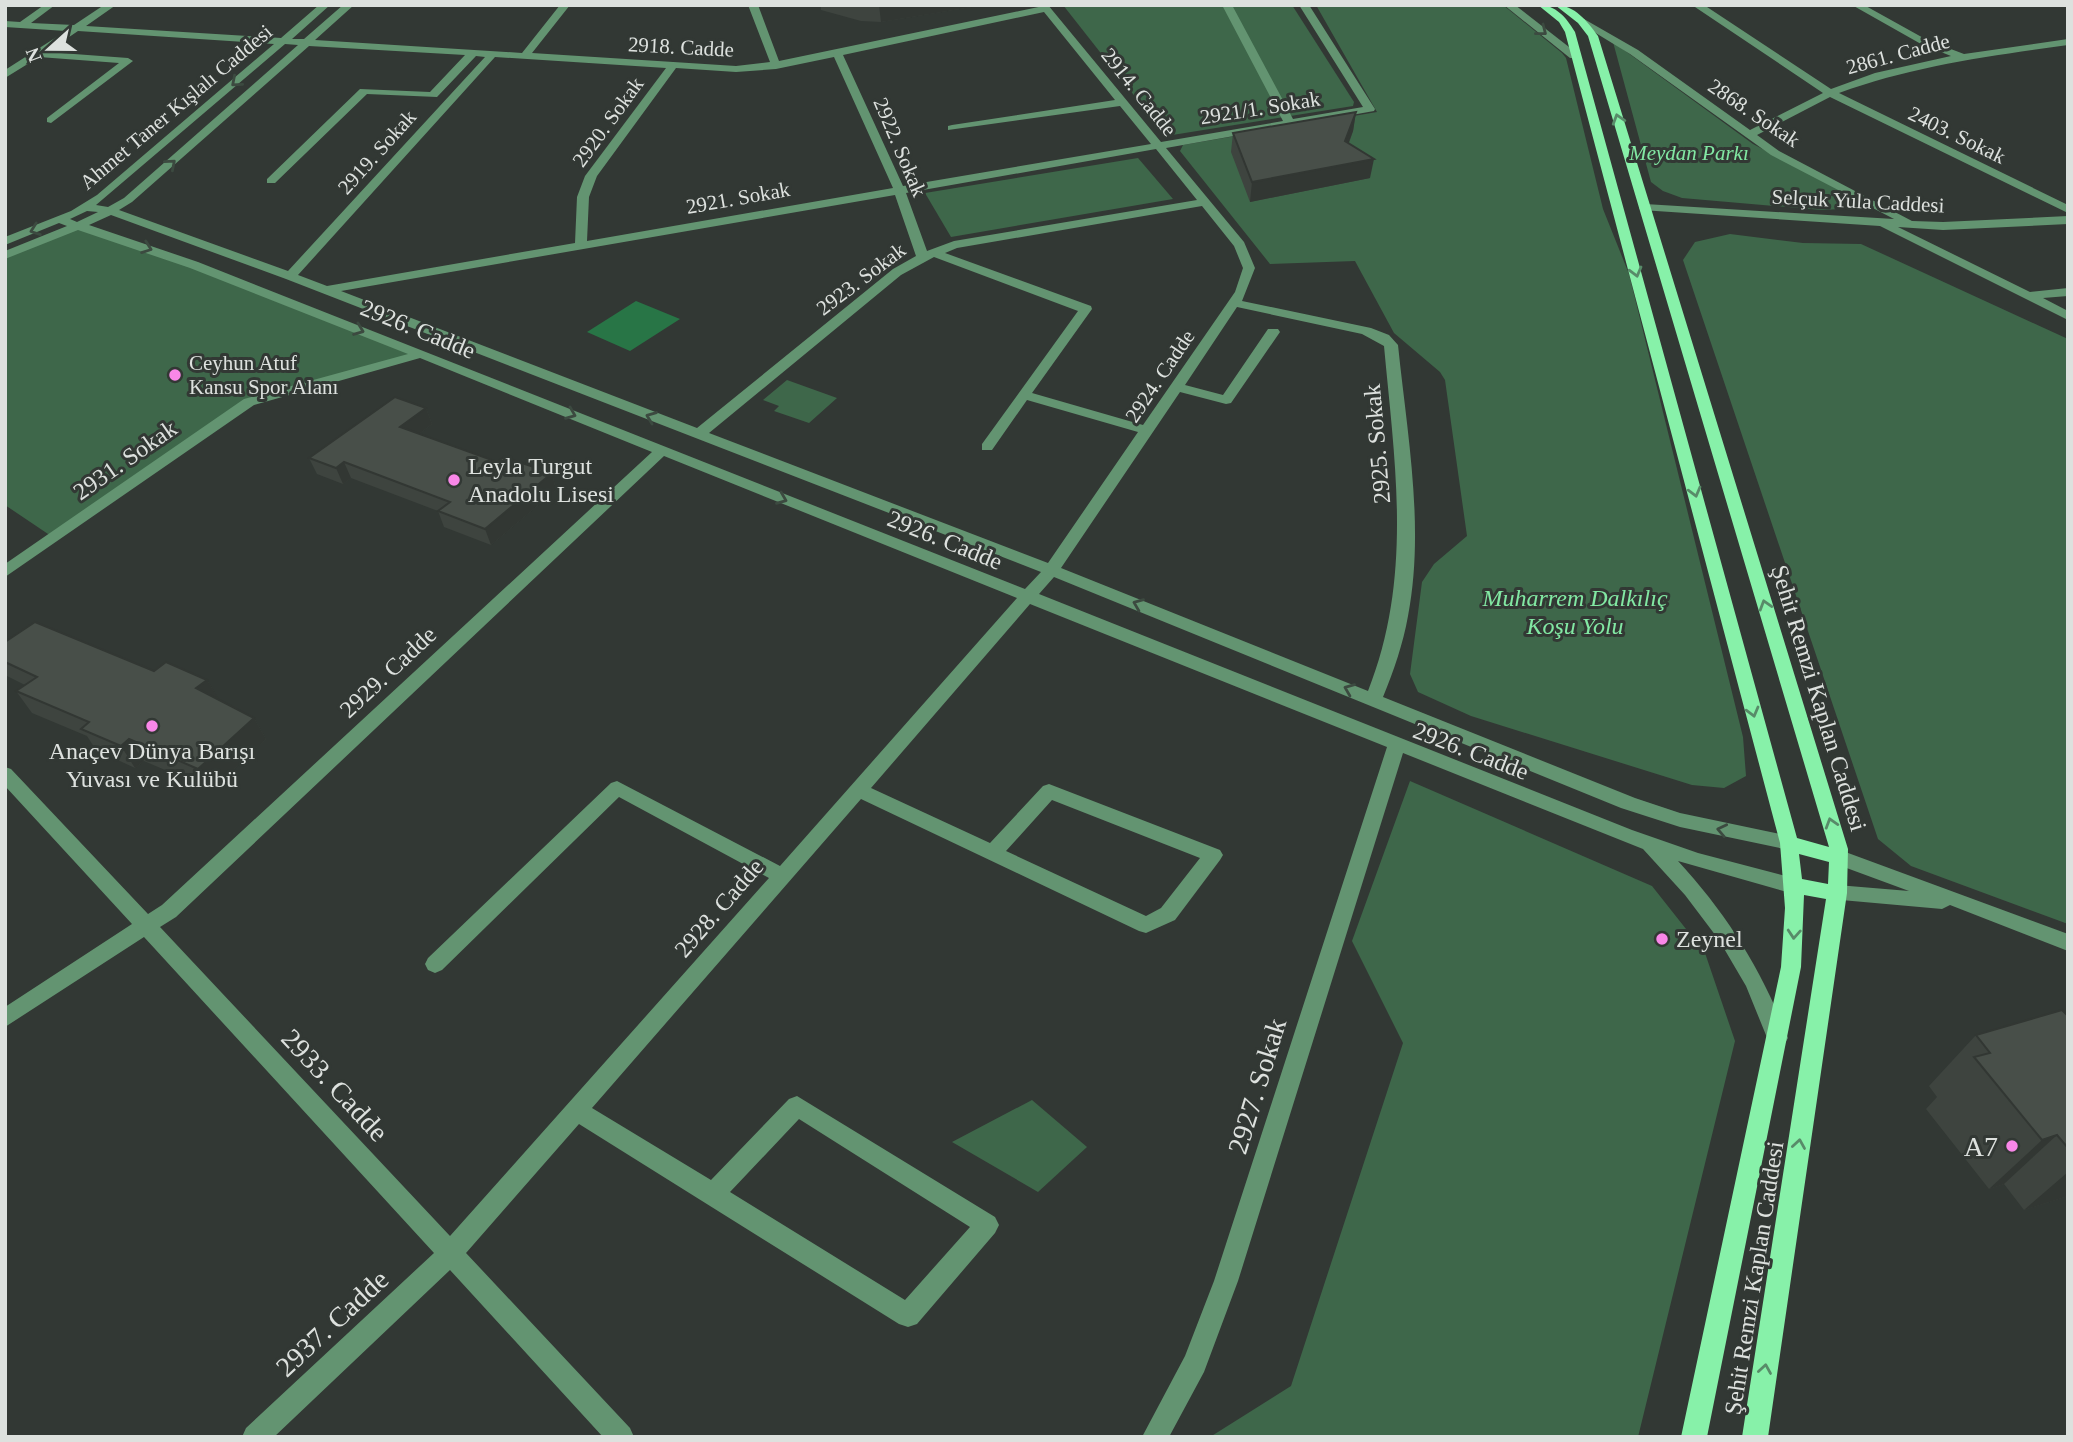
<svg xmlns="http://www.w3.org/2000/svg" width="2073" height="1442" viewBox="0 0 2073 1442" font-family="'Times New Roman',serif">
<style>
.green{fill:#3e674a}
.water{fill:#287546}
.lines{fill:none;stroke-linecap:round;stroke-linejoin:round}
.minor{fill:#639471;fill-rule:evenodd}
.major{fill:#87f1a9;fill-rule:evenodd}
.wall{fill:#3e443f}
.shaded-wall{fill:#323733}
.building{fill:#484f49;stroke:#323733;stroke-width:2}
.oneway{stroke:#3c4a40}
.oneway2{stroke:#588b69}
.poi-dot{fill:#f987e8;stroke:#323834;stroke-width:2.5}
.labels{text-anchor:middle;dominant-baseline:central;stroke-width:6;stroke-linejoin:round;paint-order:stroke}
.far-street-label{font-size:21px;fill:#dde1de;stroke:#323834}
.far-park-label{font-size:21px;font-style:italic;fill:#82e8a3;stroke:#323834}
.far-poi-label{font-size:21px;fill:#dde1de;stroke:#323834;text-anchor:start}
.street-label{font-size:24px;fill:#dde1de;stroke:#323834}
.poi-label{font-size:24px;fill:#dde1de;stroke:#323834;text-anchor:start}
.park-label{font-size:24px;font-style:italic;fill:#82e8a3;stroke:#323834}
.near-street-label{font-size:28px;fill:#dde1de;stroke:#323834}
.near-poi-label{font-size:28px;fill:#dde1de;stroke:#323834;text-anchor:end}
</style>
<rect width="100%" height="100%" fill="#323834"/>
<g class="green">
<polygon points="1063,5 1292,5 1354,102 1353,106 1166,136"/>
<polygon points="1316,5 1503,5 1562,53 1566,58 1603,209 1629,274 1743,737 1746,776 1724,788 1692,785 1471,716 1418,692 1410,674 1422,582 1434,564 1467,536 1445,380 1440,372 1394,333 1355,261 1270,264 1180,151 1183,145 1377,112"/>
<polygon points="1613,42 1753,144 1853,196 1853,204 1841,209 1822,210 1682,198 1663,191 1651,182"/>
<polygon points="1138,158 1173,199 951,237 925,193"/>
<polygon points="83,225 421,354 267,395 54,538 5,505 5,255"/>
<polygon points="1730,234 1803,243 1861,244 2068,339 2068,924 1911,866 1878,839 1683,260 1695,242"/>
<polygon points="787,380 837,398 809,423 774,411 779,406 763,400"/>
<polygon points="1410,781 1652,886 1705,953 1735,1041 1638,1437 1210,1437 1291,1386 1403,1043 1352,941"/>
<polygon points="1032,1100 1087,1147 1038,1192 952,1142"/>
</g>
<polygon class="water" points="636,301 680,319 630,351 587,332"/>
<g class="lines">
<g class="minor">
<path d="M44,5H55L31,23L74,25L104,5H116L86,26L281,38L319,5H330L292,39H304L343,5H354L315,40L522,53L560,5H570L532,53L736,66L770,62L748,5H758L779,61L1048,5L1161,142L1283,121L1222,5H1232L1293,119L1363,107L1299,5H1309L1375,109L1374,111L1166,148L1244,242L1255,268L1242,301L1371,328L1389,335L1398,345C1407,433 1425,528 1408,616C1403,644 1394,670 1383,697L1635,798L1680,813L1789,836L1796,838L1798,843L1796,848L1789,850L1680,827L1621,808L1054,577L1039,594L1632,830L1698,853L1801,880L1804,886L1801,892L1794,894L1678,861C1727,914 1762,970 1788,1038L1784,1045L1777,1047L1770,1045L1746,986L1719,940L1685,895L1643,849L1403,753L1238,1281L1204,1372L1169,1437H1142L1185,1356L1214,1281L1387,747L1030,604L871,788L990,843L1043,786L1049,784L1220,850L1223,855L1220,860L1175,920L1146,933L1139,931L861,799L592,1108L711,1180L789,1099L797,1096L995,1217L999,1225L995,1233L917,1324L908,1327L899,1324L579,1124L466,1253L630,1428L634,1437H603L450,1270L274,1437H242L246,1428L434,1253L144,937L5,1027V1007L132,924L5,786V767L11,769L148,914L162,905L652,452L420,358L254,405L5,577V564L244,399L408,354L190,268L78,230L5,259V251L67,226L59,223L5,245V237L71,211L97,195L274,44L78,31L47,52L128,58L133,61L51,123L47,122V118L119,63L39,57L5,78V70L66,31L5,27V21L20,22ZM1044,12L1115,100L952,125L948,126V130L1120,106L1151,144L903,186L843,55ZM285,44L298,45L124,198L108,207L96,205ZM309,46L465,55L430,92L360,89L267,179V183H275L367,94L437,97L476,56L485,57L288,271L119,210L132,202ZM495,57L666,68L585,176L577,197L575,243L327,286L298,275ZM834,57L893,188L587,241L589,197L597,176L676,68L736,72L776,69ZM1156,149L1197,200L954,241L927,251L906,193ZM895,195L916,256L893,269L697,428L341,291ZM1202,206L1234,246L1243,268L1235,292L1143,425L1032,393L1092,309L1091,306L945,253L957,248ZM87,211L98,212L77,222L70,219ZM111,215L286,279L1041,572L1025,589L198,262L89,225ZM934,257L1078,311L982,444V450H992L1027,400L1138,432L1048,563L709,433L901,275ZM1237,307L1362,334L1384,346C1395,465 1413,577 1368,691L1061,568L1180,392L1226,404L1231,403L1280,332L1278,329H1268L1223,395L1185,385ZM664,456L1017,598L780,866L617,781L611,783L428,958L425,964L428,970L435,973L442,970L619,797L769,878L450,1236L160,927L176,917ZM1052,800L1200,858L1161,908L1146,916L1006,851ZM799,1119L970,1227L905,1300L730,1192Z"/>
<polygon points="1504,5 1515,5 1578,54 1578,58 1570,58"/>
<path d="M1692,5H1704L1831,89L1875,73L1951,56L1921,44L1852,5H1864L1927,40L1964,54L2068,39V45C1989,56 1913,66 1839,93L2068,205V213L1830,97L1757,135L1779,151L1912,221L1943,222L2068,216V224L1943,230L1898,227L2030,292L2068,288V296L2043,298L2068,311V320L1880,226L1641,210L1639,208L1645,204L1894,219L1771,155L1630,54L1576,21L1584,19L1638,50L1750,130L1823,93Z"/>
<polygon points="1840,850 2068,934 2068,951 1950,905 1942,909 1830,899 1827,893 1830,887 1837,885 1909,891 1833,863 1830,858 1833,853"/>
</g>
<path class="major" d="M1538,5C1556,5 1566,17 1575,32L1797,838L1829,847L1588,36L1578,23L1555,5C1575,5 1587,21 1598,36L1848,849L1847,893L1768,1437H1742L1826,899L1804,895L1801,967L1707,1437H1681L1781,967L1785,908L1780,843L1565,32L1559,22ZM1799,854L1829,862L1828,884L1802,879Z"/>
</g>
<g class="wall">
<polygon points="821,5 984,5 881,22 861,21 821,10"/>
<polygon points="1356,112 1353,131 1349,143 1370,178 1250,202 1231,152 1233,133"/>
<polygon points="426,408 432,424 419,434 497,462 552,473 556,490 491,545 444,527 438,511 351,478 343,484 317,474 309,458"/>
<polygon points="5,642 154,671 207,680 219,700 254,718 266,739 212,790 144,761 135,768 96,750 87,736 32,713 16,691 25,685 5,675"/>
<polygon points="2068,1016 2068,1196 2024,1210 2004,1184 1989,1189 1926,1109 1937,1097 1929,1086 1976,1035"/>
</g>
<g class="shaded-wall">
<polygon points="879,5 984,5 881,22"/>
<polygon points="1356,112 1353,131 1342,160 1345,141"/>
<polygon points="1374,159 1370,178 1250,202 1252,182"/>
<polygon points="426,408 432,424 406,444 400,427"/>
<polygon points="344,462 351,478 343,484 336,468"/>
<polygon points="552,473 556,490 491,545 485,529"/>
<polygon points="207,680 220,701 196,688"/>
<polygon points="254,718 266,739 212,790 198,769"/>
<polygon points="129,739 144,761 135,768 121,746"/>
<polygon points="2057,1135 2004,1184 1989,1189 2042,1140"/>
<polygon points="2068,1172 2068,1196 2024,1210"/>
</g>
<g class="building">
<polygon points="1356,112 1345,141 1374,159 1252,182 1233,133"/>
<polygon points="395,397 426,408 400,427 497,462 504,457 552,473 485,529 438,511 450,502 344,462 336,468 309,458"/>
<polygon points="35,622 154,671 166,662 207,680 196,688 254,718 198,769 129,739 121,746 81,729 89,722 16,691 37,677 5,662 5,642"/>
<polygon points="2062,1010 2068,1016 2068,1148 2057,1135 2042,1140 1974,1057 1990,1053 1976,1035"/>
</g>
<defs><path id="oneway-chevron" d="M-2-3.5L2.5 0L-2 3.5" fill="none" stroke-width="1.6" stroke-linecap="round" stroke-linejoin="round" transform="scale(1.75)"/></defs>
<g class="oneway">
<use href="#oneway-chevron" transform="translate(1542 31) rotate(38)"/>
<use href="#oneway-chevron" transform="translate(236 82) rotate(139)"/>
<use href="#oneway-chevron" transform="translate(171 164) rotate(-41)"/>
<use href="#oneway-chevron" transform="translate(35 230) rotate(160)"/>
<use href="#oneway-chevron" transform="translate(147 248) rotate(20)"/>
<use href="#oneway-chevron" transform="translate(359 330) rotate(21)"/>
<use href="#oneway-chevron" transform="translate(571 414) rotate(22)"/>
<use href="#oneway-chevron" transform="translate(651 417) rotate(-159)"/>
<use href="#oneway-chevron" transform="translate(782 499) rotate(22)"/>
<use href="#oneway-chevron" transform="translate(1138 604) rotate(-158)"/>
<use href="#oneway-chevron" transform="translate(1349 689) rotate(-158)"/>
<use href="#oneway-chevron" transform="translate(1722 830) rotate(-168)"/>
</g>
<g class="oneway2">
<use href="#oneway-chevron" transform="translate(1618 119) rotate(-107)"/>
<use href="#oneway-chevron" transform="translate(1636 272) rotate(75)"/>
<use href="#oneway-chevron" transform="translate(1695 492) rotate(75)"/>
<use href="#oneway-chevron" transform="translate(1765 605) rotate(-107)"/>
<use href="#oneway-chevron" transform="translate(1753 712) rotate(75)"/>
<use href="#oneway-chevron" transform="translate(1831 823) rotate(-107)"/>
<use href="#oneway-chevron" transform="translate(1794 934) rotate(94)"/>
<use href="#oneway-chevron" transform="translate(1799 1144) rotate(-81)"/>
<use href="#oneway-chevron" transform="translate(1765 1369) rotate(-81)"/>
</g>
<g class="poi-dot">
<circle cx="175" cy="375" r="7"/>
<circle cx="454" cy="480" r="7"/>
<circle cx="152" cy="726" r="7"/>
<circle cx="1662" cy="939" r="7"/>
<circle cx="2012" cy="1146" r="7"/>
</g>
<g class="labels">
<g class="far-street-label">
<text transform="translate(681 47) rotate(3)">2918. Cadde</text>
<text transform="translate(1898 54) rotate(-15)">2861. Cadde</text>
<text transform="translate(1139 92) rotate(51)">2914. Cadde</text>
<text transform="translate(176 107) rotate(-40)">Ahmet Taner Kışlalı Caddesi</text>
<text transform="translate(1260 108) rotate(-9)">2921/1. Sokak</text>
<text transform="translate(1754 113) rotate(34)">2868. Sokak</text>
<text transform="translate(608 122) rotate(-54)">2920. Sokak</text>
<text transform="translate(1957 135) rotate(26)">2403. Sokak</text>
<text transform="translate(900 147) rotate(67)">2922. Sokak</text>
<text transform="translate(377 152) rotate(-48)">2919. Sokak</text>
<text transform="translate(738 198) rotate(-10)">2921. Sokak</text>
<text transform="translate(1858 201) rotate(3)">Selçuk Yula Caddesi</text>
<text transform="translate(861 279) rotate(-37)">2923. Sokak</text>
<text transform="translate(1160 376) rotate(-56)">2924. Cadde</text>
</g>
<g class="far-park-label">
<text x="1689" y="153">Meydan Parkı</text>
</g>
<g class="far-poi-label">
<text x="189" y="363">Ceyhun Atuf<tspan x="189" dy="24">Kansu Spor Alanı</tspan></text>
</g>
<g class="street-label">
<text transform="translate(418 329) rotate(22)">2926. Cadde</text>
<text transform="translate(1377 444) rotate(-95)">2925. Sokak</text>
<text transform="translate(125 460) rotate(-35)">2931. Sokak</text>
<text transform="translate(945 540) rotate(22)">2926. Cadde</text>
<text transform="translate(388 672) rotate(-43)">2929. Cadde</text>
<text transform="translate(1819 698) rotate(73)">Şehit Remzi Kaplan Caddesi</text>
<text transform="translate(1471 751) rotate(21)">2926. Cadde</text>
<text transform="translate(719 908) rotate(-49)">2928. Cadde</text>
<text transform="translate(1754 1278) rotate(-81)">Şehit Remzi Kaplan Caddesi</text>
</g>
<g class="poi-label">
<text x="468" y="466">Leyla Turgut<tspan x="468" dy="28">Anadolu Lisesi</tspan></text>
<text x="152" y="751" text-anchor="middle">Anaçev Dünya Barışı<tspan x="152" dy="28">Yuvası ve Kulübü</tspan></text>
<text x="1676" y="939">Zeynel</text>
</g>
<g class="park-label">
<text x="1575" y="598">Muharrem Dalkılıç<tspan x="1575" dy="28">Koşu Yolu</tspan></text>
</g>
<g class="near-street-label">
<text transform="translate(335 1085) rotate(47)">2933. Cadde</text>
<text transform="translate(1257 1086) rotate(-73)">2927. Sokak</text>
<text transform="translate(332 1323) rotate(-43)">2937. Cadde</text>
</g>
<g class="near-poi-label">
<text x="1998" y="1146">A7</text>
</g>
</g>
<rect width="2073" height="1442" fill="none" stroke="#dde1de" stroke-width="14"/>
<g transform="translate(49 49) rotate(249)" stroke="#323834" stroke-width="5" paint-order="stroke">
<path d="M0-5L12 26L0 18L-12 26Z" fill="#dde1de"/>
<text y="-10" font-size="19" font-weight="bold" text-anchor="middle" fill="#dde1de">N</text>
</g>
</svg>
